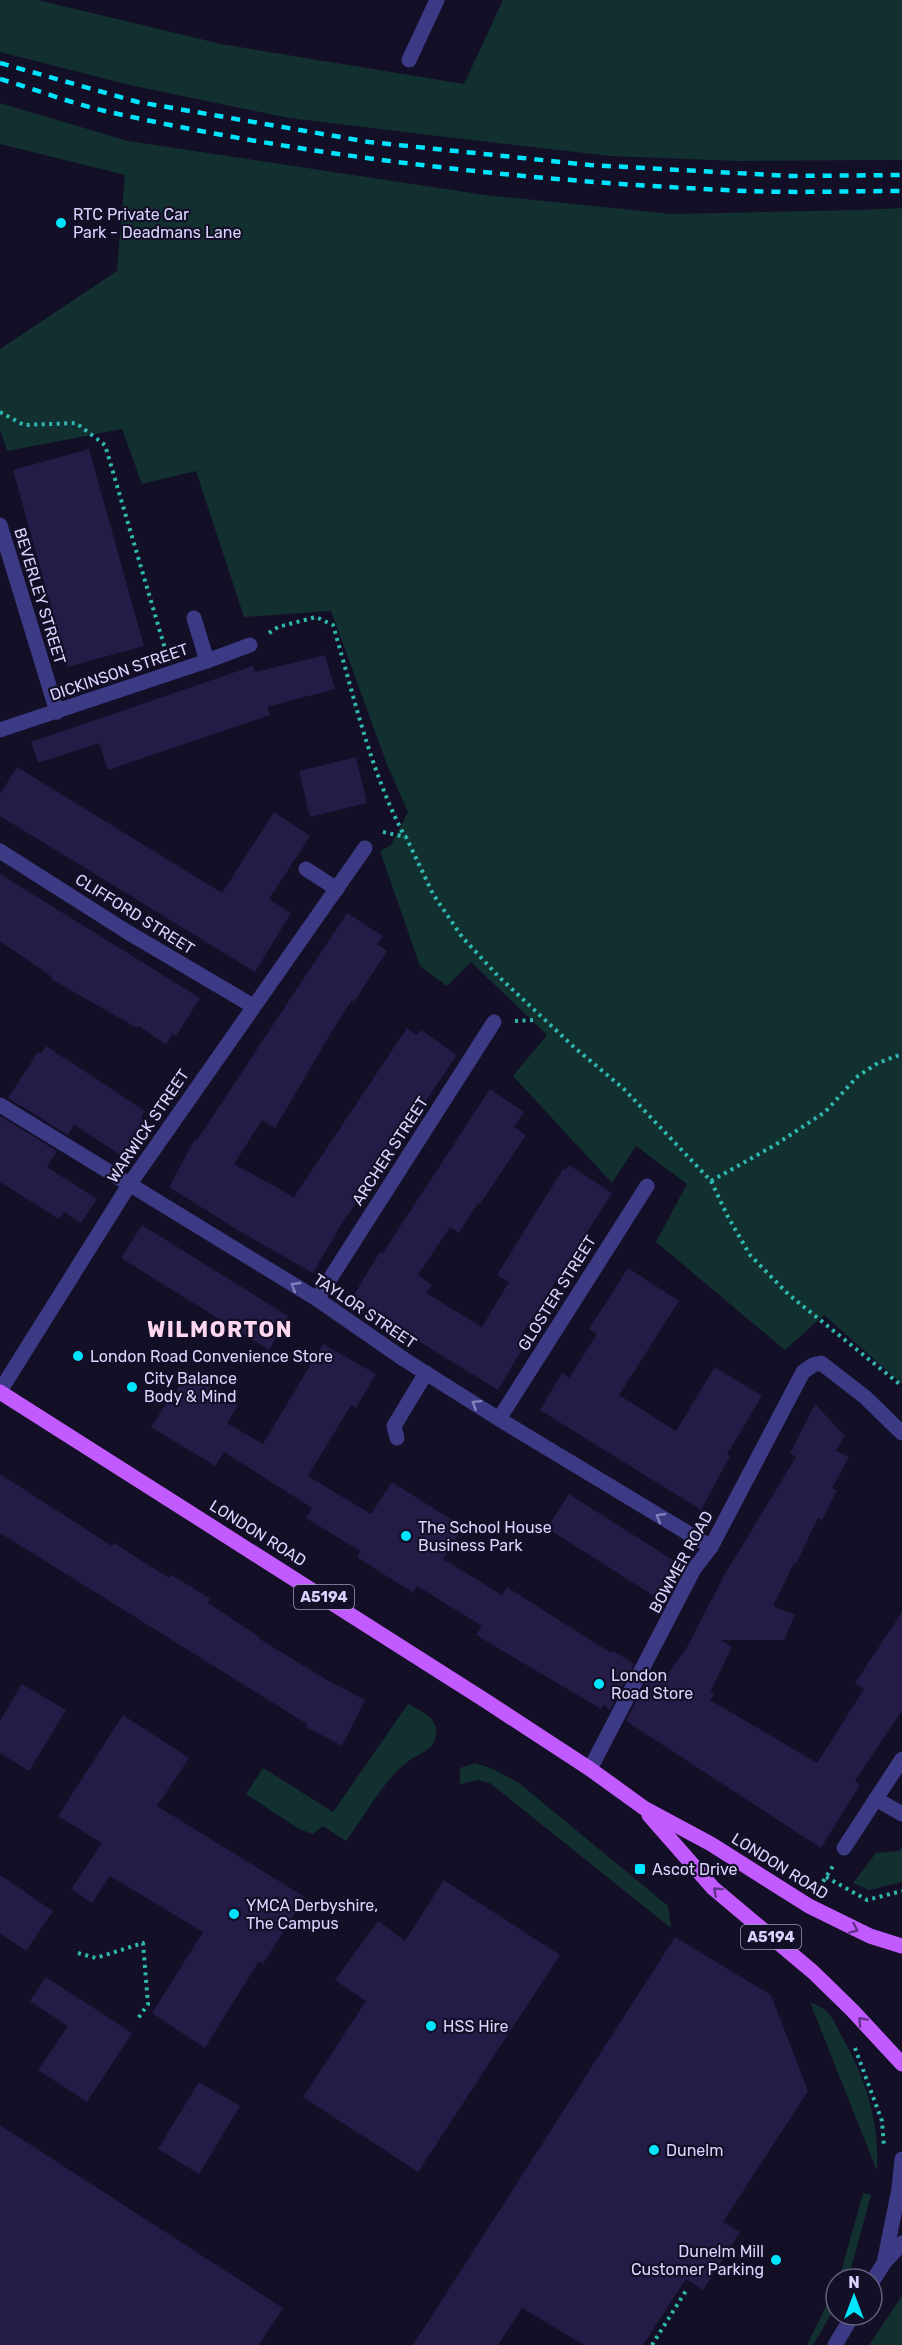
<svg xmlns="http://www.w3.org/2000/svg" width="902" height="2345" viewBox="0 0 902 2345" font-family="Rubik,sans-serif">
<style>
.green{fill:#12302f}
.building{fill:#241b47}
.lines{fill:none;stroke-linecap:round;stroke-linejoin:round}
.path{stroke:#2fb8b0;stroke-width:4;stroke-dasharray:3 4.5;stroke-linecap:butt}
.minor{stroke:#3d3a85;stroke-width:15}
.major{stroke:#c25bff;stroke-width:15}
.rail{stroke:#00e5ff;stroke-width:4.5;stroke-dasharray:9 8;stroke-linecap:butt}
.oneway{stroke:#837fbc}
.oneway2{stroke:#623188}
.poi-dot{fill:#00e5ff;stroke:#130f26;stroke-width:2}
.labels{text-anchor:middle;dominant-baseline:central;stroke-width:4.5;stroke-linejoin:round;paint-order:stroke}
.shield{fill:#130f26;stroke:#9e99be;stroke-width:1.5}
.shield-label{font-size:15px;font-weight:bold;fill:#d9d4ff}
.poi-label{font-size:16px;fill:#d9d4ff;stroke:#130f26;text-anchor:start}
.street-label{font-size:16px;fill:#d9d4ff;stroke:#130f26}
.district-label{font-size:22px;font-weight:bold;letter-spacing:1.5px;fill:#ffd6f0;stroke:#130f26}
</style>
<rect width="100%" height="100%" fill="#130f26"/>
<g class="green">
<polygon points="0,0 38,0 221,44 464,84 503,0 902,0 902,160 737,161 610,156 446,137 289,118 134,86 0,52"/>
<polygon points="0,103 128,141 485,195 672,214 859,210 902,208 902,1384 824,1315 785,1350 656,1242 687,1184 636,1146 612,1183 513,1076 547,1035 471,962 447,986 420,966 380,851 391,845 408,812 388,767 331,611 244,617 196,471 142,484 122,429 7,451 0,429 0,349 117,271 125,175 0,144"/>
<path d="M408,1704C421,1711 439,1718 436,1736C433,1752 416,1754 406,1763C383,1781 364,1817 346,1841L323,1826L313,1834L299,1829L246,1794L263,1768L333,1812Z"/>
<polygon points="475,1763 493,1769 519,1783 668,1906 671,1928 490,1783 478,1780 460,1784 460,1768"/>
<polygon points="902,1847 902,1882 869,1890 853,1883 876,1853 899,1851"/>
<path d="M810,2002C815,2005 822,2007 826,2011C833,2017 837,2027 841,2035C865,2076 880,2123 877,2171Z"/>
<polygon points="863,2193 871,2195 848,2279 839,2279"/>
<polygon points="836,2286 836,2306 813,2345 807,2345"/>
<polygon points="902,2296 902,2345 869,2345"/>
</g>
<g class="building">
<polygon points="89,449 144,646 68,667 13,470"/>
<polygon points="325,655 335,689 267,707 270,715 108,770 99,743 38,763 31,742 253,666 255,672"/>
<polygon points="356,757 367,803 310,817 299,771"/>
<polygon points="17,767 222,893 274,812 310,836 269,899 291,913 255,972 0,816 0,794"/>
<polygon points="0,874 200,998 176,1036 172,1034 166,1045 139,1026 137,1028 51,979 52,977 0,941"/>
<polygon points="347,913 383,936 377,944 387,951 354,1002 352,1000 334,1028 275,1128 262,1120 234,1164 294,1197 407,1028 417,1035 421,1030 457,1055 341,1225 313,1273 241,1232 169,1187 195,1139 197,1140"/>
<polygon points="46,1046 145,1111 141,1118 147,1122 124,1157 74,1125 68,1135 8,1098 38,1052 41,1054"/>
<polygon points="490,1089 524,1112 514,1127 526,1135 480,1204 478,1203 459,1233 450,1227 418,1275 432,1285 426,1293 482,1327 509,1282 497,1275 563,1169 565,1170 569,1165 612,1193 520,1337 527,1341 498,1390 355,1302 355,1293 380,1252 382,1254"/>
<polygon points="0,1116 57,1151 47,1167 97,1199 81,1223 64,1212 59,1219 0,1182"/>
<polygon points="142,1225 288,1316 269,1350 121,1258"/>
<polygon points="628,1268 679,1301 619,1395 676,1431 715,1367 762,1396 727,1454 730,1456 701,1510 540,1410 562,1373 569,1378 597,1334 589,1329"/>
<polygon points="323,1344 376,1374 356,1408 351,1405 308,1476 371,1514 392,1482 463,1527 443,1559 502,1595 507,1587 611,1653 612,1650 634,1664 610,1710 604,1705 601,1709 476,1635 482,1626 417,1586 413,1593 357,1557 360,1551 306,1518 312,1508 224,1452 215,1466 151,1427 174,1391 176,1392 188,1373 238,1405 227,1423 263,1444"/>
<polygon points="815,1404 845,1436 836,1451 849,1457 832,1488 837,1490 822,1520 818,1518 796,1564 794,1563 773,1606 795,1615 784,1640 721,1640 732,1647 710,1692 714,1694 710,1700 817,1763 864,1689 855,1683 902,1612 902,1710 855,1781 860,1785 821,1848 626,1721 650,1674 662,1682 687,1647 725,1574 796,1457 790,1453"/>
<polygon points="0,1474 112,1546 114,1543 169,1578 171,1575 190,1586 210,1599 208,1603 259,1637 258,1638 327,1680 365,1700 342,1746 306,1727 307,1724 0,1533"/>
<polygon points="569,1494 679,1564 657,1598 547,1528"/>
<polygon points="22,1684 66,1710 29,1771 0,1753 0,1721"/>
<polygon points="123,1715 189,1758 157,1806 305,1897 263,1964 259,1961 205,2048 152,2013 203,1932 110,1876 92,1903 71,1889 102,1843 58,1816"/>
<polygon points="0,1875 53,1911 26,1951 0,1933"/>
<polygon points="444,1880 560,1955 418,2172 303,2097 366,2001 335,1980 378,1921 405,1941"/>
<polygon points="675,1937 771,1995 808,2091 723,2222 740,2232 703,2290 686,2279 643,2345 584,2345 522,2308 498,2345 413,2345"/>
<polygon points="46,1977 132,2033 87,2102 38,2070 68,2026 30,2001"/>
<polygon points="199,2082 240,2106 199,2174 158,2149"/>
<polygon points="0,2125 283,2308 259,2345 0,2345"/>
</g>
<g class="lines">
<g class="path">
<polyline points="0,412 24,425 76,423 105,445 166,652"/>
<path d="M269,633L278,627L316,617L333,625C354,696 370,771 405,837"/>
<polyline points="383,832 406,837 433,894 462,937 498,976 575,1048 624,1089 711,1181 728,1217 750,1255 788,1294 902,1386"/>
<polyline points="515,1021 535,1020"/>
<polyline points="711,1181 775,1145 825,1112 858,1076 878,1063 902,1054"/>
<polyline points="826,1877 867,1900 902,1891"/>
<polyline points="819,1888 833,1866"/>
<polyline points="78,1953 96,1958 143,1943 148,2004 137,2020"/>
<polyline points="855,2048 882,2121 884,2147"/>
<polyline points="652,2345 687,2289"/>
</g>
<g class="minor">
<polyline points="409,60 437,0"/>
<polyline points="0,525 57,712"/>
<polyline points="194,618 207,661"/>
<polyline points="0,730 207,661 250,645"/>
<polyline points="0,851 129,933 253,1006"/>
<polyline points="306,869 337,889"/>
<polyline points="0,1105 317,1299 405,1360 499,1419 711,1547"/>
<polyline points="317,1299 494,1022"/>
<polyline points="0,1391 129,1185 365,848"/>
<polyline points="499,1419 647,1186"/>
<polyline points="397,1438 394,1426 426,1373"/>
<polyline points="590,1769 694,1569 711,1547 803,1372 813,1365 821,1363 865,1397 902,1433"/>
<polyline points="876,1799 902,1814"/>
<polyline points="844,1848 902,1759"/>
<polyline points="884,2263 899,2189 902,2159"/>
<polyline points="872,2282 884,2263 902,2243"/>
<polyline points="835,2345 853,2315"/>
</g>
<g class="major">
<polyline points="0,1392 486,1701 590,1769 644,1808 711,1844 809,1906 870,1936 902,1946"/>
<polyline points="649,1815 713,1888 813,1972 852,2010 902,2064"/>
</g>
<g class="rail">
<polyline points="0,63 138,102 369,142 590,165 790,176 902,175"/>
<path d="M0,79C35,89 70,103 105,111C311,158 535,182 746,191C798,193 850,191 902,191"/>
</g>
</g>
<defs><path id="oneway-chevron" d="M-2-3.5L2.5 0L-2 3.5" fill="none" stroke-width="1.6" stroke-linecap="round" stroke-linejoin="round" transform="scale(1.5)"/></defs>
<g class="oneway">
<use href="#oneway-chevron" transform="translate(295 1286) rotate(-149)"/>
<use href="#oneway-chevron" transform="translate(476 1404) rotate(-148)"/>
<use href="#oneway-chevron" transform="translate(660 1517) rotate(-149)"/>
</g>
<g class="oneway2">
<use href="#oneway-chevron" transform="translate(717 1891) rotate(-138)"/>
<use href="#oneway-chevron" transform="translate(854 1929) rotate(24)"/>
<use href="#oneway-chevron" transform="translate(862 2021) rotate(-133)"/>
</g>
<g class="poi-dot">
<circle cx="61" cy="223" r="6"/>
<circle cx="78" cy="1356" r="6"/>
<circle cx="132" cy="1387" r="6"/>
<circle cx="406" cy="1536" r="6"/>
<circle cx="599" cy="1684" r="6"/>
<rect x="634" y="1863" width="12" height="12" rx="3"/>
<circle cx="234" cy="1914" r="6"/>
<circle cx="431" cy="2026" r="6"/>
<circle cx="654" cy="2150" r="6"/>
<circle cx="776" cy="2260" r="6"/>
</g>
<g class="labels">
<g class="shield">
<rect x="294" y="1585" width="60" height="24" rx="4.5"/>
<rect x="741" y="1925" width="60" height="24" rx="4.5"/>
</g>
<g class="shield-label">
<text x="324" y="1597">A5194</text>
<text x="771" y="1937">A5194</text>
</g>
<g class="poi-label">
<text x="73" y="214">RTC Private Car<tspan x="73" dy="18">Park - Deadmans Lane</tspan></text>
<text x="90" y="1356">London Road Convenience Store</text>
<text x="144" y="1378">City Balance<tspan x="144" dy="18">Body &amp; Mind</tspan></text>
<text x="418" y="1527">The School House<tspan x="418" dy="18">Business Park</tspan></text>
<text x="611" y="1675">London<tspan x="611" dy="18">Road Store</tspan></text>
<text x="652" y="1869">Ascot Drive</text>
<text x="246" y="1905">YMCA Derbyshire,<tspan x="246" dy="18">The Campus</tspan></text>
<text x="443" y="2026">HSS Hire</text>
<text x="666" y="2150">Dunelm</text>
<text x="764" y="2251" text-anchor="end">Dunelm Mill<tspan x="764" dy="18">Customer Parking</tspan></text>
</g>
<g class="street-label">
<text transform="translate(40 596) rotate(73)">BEVERLEY STREET</text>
<text transform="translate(119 672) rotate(-19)">DICKINSON STREET</text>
<text transform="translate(135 914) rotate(32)">CLIFFORD STREET</text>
<text transform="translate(148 1126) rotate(-56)">WARWICK STREET</text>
<text transform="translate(390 1151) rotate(-57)">ARCHER STREET</text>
<text transform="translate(557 1293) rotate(-58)">GLOSTER STREET</text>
<text transform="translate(365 1311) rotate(34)">TAYLOR STREET</text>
<text transform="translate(258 1533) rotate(32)">LONDON ROAD</text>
<text transform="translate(681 1562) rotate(-61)">BOWMER ROAD</text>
<text transform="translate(780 1866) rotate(32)">LONDON ROAD</text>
</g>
<g class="district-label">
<text x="220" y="1329">WILMORTON</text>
</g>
</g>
<g transform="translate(854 2297)"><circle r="28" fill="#130f26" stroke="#625e7d" stroke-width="1.5"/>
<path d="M0-4.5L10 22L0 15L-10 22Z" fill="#00e5ff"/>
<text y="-9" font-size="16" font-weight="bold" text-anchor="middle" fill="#d9d4ff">N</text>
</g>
</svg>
